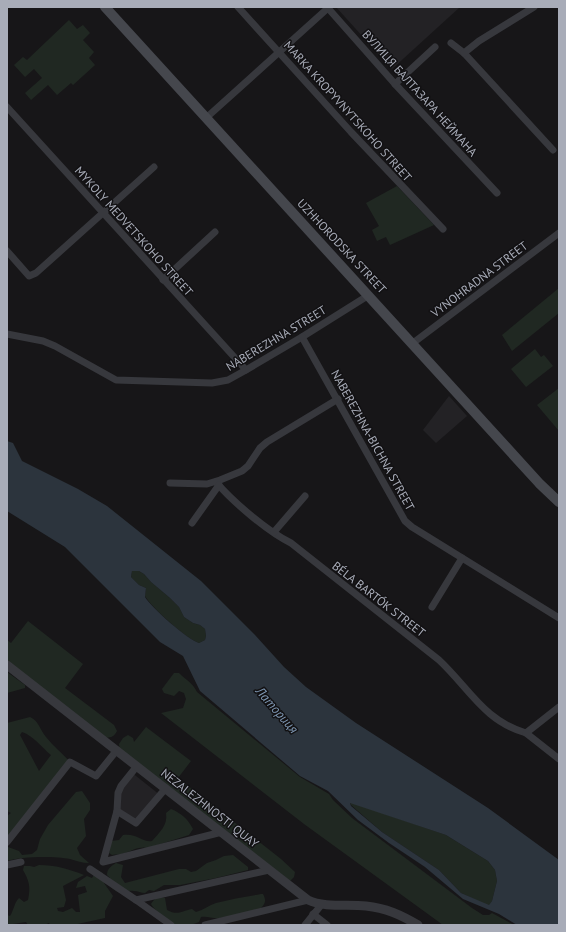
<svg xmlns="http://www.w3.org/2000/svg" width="566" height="932" viewBox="0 0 566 932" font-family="'PT Sans',sans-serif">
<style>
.built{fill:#232225}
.green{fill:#202822;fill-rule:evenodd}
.water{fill:#2c343d;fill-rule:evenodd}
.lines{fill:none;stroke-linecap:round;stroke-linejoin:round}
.minor{stroke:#37383d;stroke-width:7}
.tertiary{stroke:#37383d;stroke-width:9}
.secondary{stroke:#45474d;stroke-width:10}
.labels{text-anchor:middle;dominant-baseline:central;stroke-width:3;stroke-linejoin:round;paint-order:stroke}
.street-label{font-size:12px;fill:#a8acb8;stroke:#121113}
.water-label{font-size:13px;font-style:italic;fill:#7f98b4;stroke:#121113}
</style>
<rect width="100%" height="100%" fill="#171618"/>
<g class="built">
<polygon points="336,7 460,7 392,69"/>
<polygon points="449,396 467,416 436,443 423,430"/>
<polygon points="131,772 160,795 136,823 117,811 118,793"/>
</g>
<g class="green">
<polygon points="69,20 77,29 83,25 90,33 83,40 94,52 89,58 95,65 73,85 71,83 57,95 48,85 31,100 25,93 42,78 34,69 25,77 14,65 23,57 27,60"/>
<polygon points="397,186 434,225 390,245 386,237 377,241 372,230 379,226 366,203"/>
<polygon points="559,288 559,313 512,351 502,335"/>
<polygon points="535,349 541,357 544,355 553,366 526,387 511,369"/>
<polygon points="559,388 559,431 537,405"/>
<path d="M132,571H139L144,574L151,582L170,598L179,607L184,617L193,623L200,625L205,629L206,636L205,640L199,643C188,640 151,607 145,596L146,588L139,585L131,577Z"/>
<path d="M28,621L83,664L65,688L114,725L117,731C113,739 108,738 100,737L7,664V640L11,643Z"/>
<polygon points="7,672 25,685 25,688 7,693"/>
<path d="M174,673H179C186,680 193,683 197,692L300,777L329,794L333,800L352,818L472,908L483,915H489L492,913L514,925H443L304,824L161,713L183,708L186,699L184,693L179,691L174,696L164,693L162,689Z"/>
<path d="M30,717C39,721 40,730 46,737C53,746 62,753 70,762L7,842V816L11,813L7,811V723ZM22,732C34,736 41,747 51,755L39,771L20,735Z"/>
<polygon points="146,727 191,761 178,778 281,859 295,872 294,877 290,881 120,752 119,744 123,738 128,735 133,738 134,742"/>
<path d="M82,791L90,803V810L84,819L86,836L77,848L80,855L89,863C82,863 77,861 70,859C55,856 22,856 7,861V848L8,847L19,851L22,855L32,854L37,850L40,839L48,825L76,792Z"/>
<polygon points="350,802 446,835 488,861 495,870 497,881 492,901 489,906 461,893 439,870 382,832 351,805"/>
<path d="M171,809C181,813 188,819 193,829L189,835L148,848C140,846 133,850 125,853C121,855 116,854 112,855L109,853L111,841L119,840L123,835C137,833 143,843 152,841C160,832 168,825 166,813Z"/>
<path d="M233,855L248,867V870L216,878L180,885H164L154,891L149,890L145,893C141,893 138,891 134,891C122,889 122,899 109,885L110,878L107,875C107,869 111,866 116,863L123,865L121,877L125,883L179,869H186L191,872L196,871L207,863L216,860L224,856Z"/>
<path d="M39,865C55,865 69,869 84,875L63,886L66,900L64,907L57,908L58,911L63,912L72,908L76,912H80L78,895L87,892L85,886L76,888L78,882L87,876L92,878L97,870L103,873L104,883L113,896L105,911V918L73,925H50L49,923L44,925H28L26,922L7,925V915L10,916C14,910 14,903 19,898L24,902L28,900C31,886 29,881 23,870L24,866H30L34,867Z"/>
<path d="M261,894H263C266,900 266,903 261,908C248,912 234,916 220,918C213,919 208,916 201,917L199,922C192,925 183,927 176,925C170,923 154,910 151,904C154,899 159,896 165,898L167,910C178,916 181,911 192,909L196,912C204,910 209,905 216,903C231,899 246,897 261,894Z"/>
</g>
<path class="water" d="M7,441L13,443L22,461L78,489L107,506L201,581L255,635L284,667L306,687L356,723L488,808L559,860V925H517L499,914L463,899L425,867L389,843L358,820L328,791L300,776L200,691L183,656L160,642L65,547L7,511ZM132,571H139L144,574L151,582L170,598L179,607L184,617L193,623L200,625L205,629L206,636L205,640L199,643C188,640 151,607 145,597L146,588L139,585L131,577ZM350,803L446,835L488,861L495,870L497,881L492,901L489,905L461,893L439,870L382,832L351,806Z"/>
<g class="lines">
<g class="minor">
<polyline points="238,7 351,132 443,229"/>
<polyline points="327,7 395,84 497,193"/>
<polyline points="451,43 464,53 553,150"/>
<polyline points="464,53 479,41 534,7"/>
<polyline points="395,84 435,47"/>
<polyline points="7,107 246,370"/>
<polyline points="206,118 328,8"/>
<polyline points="7,251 29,276 36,273 154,167"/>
<polyline points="163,280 215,232"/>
<polyline points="7,334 43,341 55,346 116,380 212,383 228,380 246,370 302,337 369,295"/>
<polyline points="302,337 405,521 412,527 559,618"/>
<polyline points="413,343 559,233"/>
<path d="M216,482C232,501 268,532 291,543L439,660C469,688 484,721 526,733L559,707"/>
<polyline points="170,483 207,484 220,480 242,471 248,466 260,448 267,442 338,399"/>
<polyline points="192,523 219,485"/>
<polyline points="274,532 305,496"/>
<polyline points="432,607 462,558"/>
<polyline points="526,733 559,759"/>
<polyline points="137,766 121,786 118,793 117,811 103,862 222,832"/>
<polyline points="117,811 136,823 166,788"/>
<polyline points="7,842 70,762 96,776 117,750"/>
<polyline points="7,865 21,862"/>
<polyline points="90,869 136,900 269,870"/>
<polyline points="136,900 171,925"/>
<polyline points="313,914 327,925"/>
<polyline points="205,925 308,900"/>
<polyline points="305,925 322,904"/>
</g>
<path class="tertiary" d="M7,665L308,900C325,908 348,904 366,906C386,908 401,915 418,925"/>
<polyline class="secondary" points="105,7 539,483 559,502"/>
</g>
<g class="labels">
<g class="street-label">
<text transform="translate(420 93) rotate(48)">ВУЛИЦЯ БАЛТАЗАРА НЕЙМАНА</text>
<text transform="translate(348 111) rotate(48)">MARKA KROPYVNYTSKOHO STREET</text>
<text transform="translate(134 231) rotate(48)">MYKOLY MEDVETSKOHO STREET</text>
<text transform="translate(342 246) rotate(47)">UZHHORODSKA STREET</text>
<text transform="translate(479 279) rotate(-37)">VYNOHRADNA STREET</text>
<text transform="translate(276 338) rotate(-31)">NABEREZHNA STREET</text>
<text transform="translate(373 440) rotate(61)">NABEREZHNA-BICHNA STREET</text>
<text transform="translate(379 599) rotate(38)">BÉLA BARTÓK STREET</text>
<text transform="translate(210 808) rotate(38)">NEZALEZHNOSTI QUAY</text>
</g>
<g class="water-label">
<text transform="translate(277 710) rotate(49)">Латориця</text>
</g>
</g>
<rect width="566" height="932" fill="none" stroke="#a8acb8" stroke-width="16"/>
</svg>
